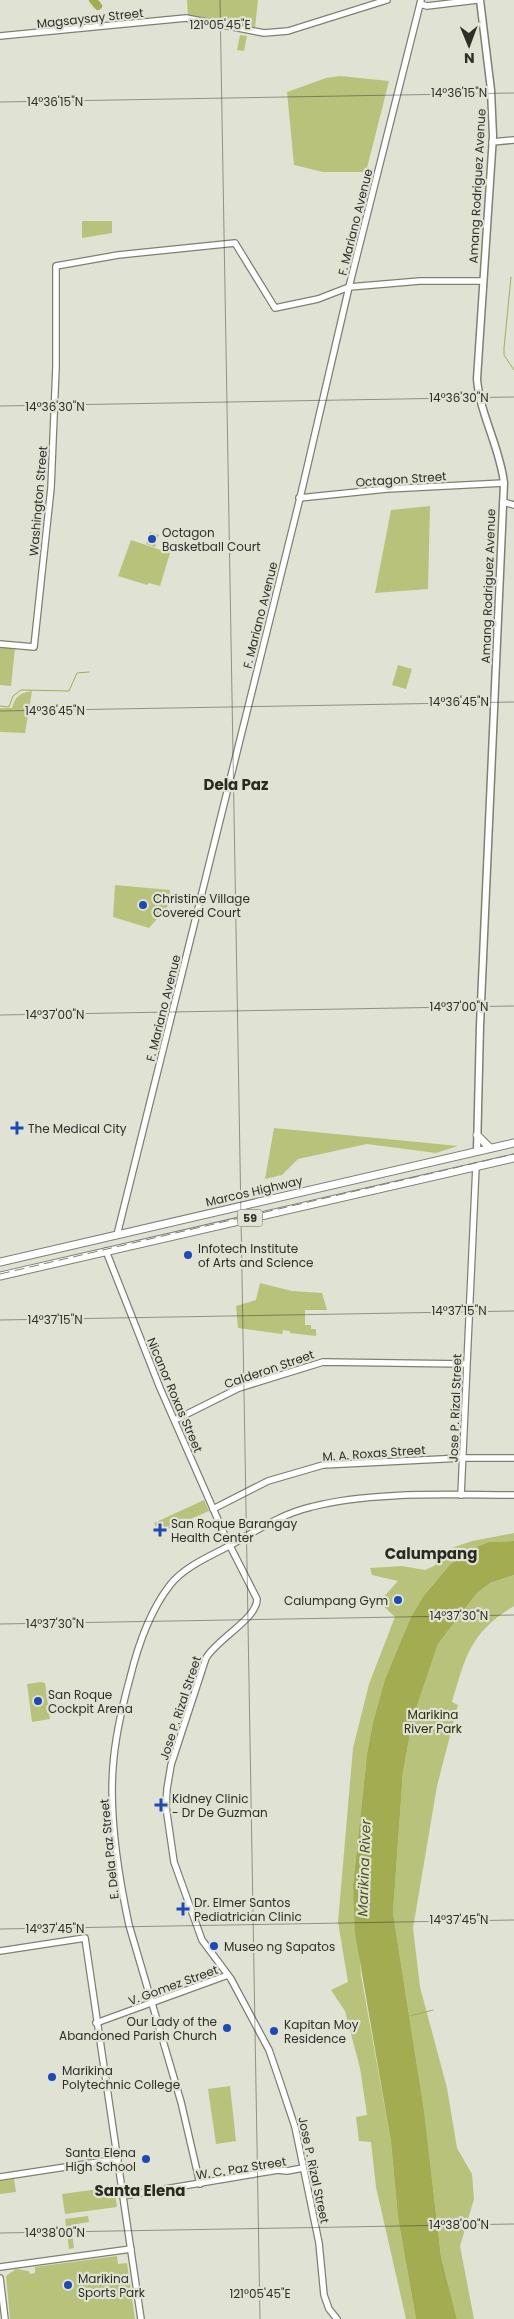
<svg xmlns="http://www.w3.org/2000/svg" width="514" height="2319" viewBox="0 0 514 2319" font-family="Poppins,sans-serif">
<style>
.green{fill:#b9c27b}
.water{fill:#a3ac50}
.lines{fill:none;stroke-linecap:round;stroke-linejoin:round}
.stream{stroke:#a3ac50;stroke-width:1}
.river{stroke:#a3ac50;stroke-width:8}
.tertiary-casing{stroke:#7e8073;stroke-width:8}
.secondary-casing{stroke:#7e8073;stroke-width:9}
.primary-casing{stroke:#7e8073;stroke-width:9}
.tertiary{stroke:#fff;stroke-width:5.5}
.secondary{stroke:#fff;stroke-width:6}
.primary{stroke:#fff;stroke-width:7}
.rail{stroke:#808278;stroke-width:1;stroke-dasharray:10 5;stroke-linecap:butt}
.ticks{fill:none;stroke:#2e2f29;stroke-width:1;stroke-opacity:0.45}
.poi-dot{fill:#1e4ab7;stroke:#e0e2d4;stroke-width:2}
.labels{text-anchor:middle;dominant-baseline:central;stroke-width:4.5;stroke-linejoin:round;paint-order:stroke}
.shield{fill:#e0e2d4;stroke:#63655c;stroke-width:1}
.shield-label{font-size:11px;font-weight:bold;fill:#2e2f29}
.street-label{font-size:12px;fill:#2e2f29;stroke:#e0e2d4}
.poi-label{font-size:12px;fill:#2e2f29;stroke:#e0e2d4;text-anchor:start}
.park-label{font-size:12px;fill:#292c04;stroke:#e0e2d4}
.water-label{font-size:14px;font-style:italic;fill:#525814;stroke:#e0e2d4}
.quarter-label{font-size:15px;font-weight:bold;fill:#2a2b20;stroke:#e0e2d4}
.ticks-label{font-size:12px;text-anchor:middle;fill:#2e2f29;stroke:#e0e2d4;stroke-width:4.5;stroke-linejoin:round;paint-order:stroke}
</style>
<rect width="100%" height="100%" fill="#e0e2d4"/>
<g class="green">
<polygon points="187,0 258,0 255,28 188,16"/>
<polygon points="240,35 247,36 244,51 237,50"/>
<polygon points="340,76 389,81 366,172 323,172 294,165 287,92 326,78"/>
<polygon points="82,221 112,221 112,233 82,238"/>
<polygon points="430,506 428,589 375,593 391,510"/>
<polygon points="150,532 159,535 155,547 146,544"/>
<polygon points="131,540 170,553 160,586 149,583 147,585 118,576"/>
<polygon points="0,647 15,648 11,686 0,685"/>
<polygon points="398,665 412,669 406,689 392,685"/>
<path d="M32,691L25,733L0,732V708H12C15,697 19,693 32,691Z"/>
<polygon points="115,885 170,890 167,908 149,928 113,917"/>
<polygon points="274,1128 458,1146 436,1153 367,1144 298,1159 282,1175 265,1179"/>
<polygon points="260,1283 292,1291 322,1293 327,1310 305,1310 305,1325 311,1325 311,1329 316,1329 316,1336 290,1333 290,1331 283,1330 282,1334 238,1328 236,1306 256,1300"/>
<polygon points="204,1500 209,1511 163,1531 160,1525 156,1527 154,1523"/>
<polygon points="514,1533 514,1541 489,1542 433,1584 424,1595 410,1619 385,1679 373,1722 367,1754 353,1885 361,1975 391,2142 398,2218 416,2319 406,2319 376,2187 371,2142 359,2141 356,2117 367,2115 360,2068 345,2011 331,1990 348,1982 338,1922 353,1748 369,1684 395,1617 379,1602 398,1581 372,1575 370,1568 402,1566 425,1570 434,1566 446,1550 472,1541"/>
<path d="M514,1575V1606C470,1633 466,1655 452,1702L458,1705L437,1786L413,1928L420,1987L447,2088L457,2148L472,2174L474,2199L460,2246L474,2319H457L441,2257L424,2110L393,1913L403,1772L413,1718L438,1644L477,1593L490,1583Z"/>
<polygon points="41,1682 45,1683 50,1719 32,1722 27,1684"/>
<polygon points="230,2086 236,2141 216,2144 208,2089"/>
<polygon points="14,2179 16,2192 0,2194 0,2181"/>
<polygon points="114,2187 117,2207 65,2214 62,2194"/>
<polygon points="88,2216 89,2222 71,2225 74,2248 69,2249 65,2219"/>
<polygon points="117,2256 118,2264 127,2263 135,2319 10,2319 6,2276 16,2269 29,2271 30,2274 35,2273 35,2267"/>
</g>
<polygon class="water" points="514,1541 514,1575 490,1583 477,1593 438,1644 413,1718 403,1772 393,1913 424,2110 441,2257 457,2319 416,2319 398,2218 391,2142 355,1933 353,1885 367,1754 373,1722 385,1679 410,1619 424,1595 451,1564 470,1550 489,1542"/>
<g class="lines">
<g class="stream">
<polyline points="511,277 504,348 504,355 514,370"/>
<polyline points="0,706 9,707 13,696 21,690 69,691 77,673 89,672"/>
<polyline points="410,2016 433,2010"/>
</g>
<polyline class="river" points="93,0 98,6"/>
<defs>
<g id="tertiary">
<polyline points="420,4 427,6 477,0"/>
<polyline points="0,36 186,18 264,33 288,31 387,0"/>
<polyline points="492,142 514,140"/>
<polyline points="299,498 387,489 504,483"/>
<polyline points="503,502 514,505"/>
<polyline points="0,644 34,647 51,488 56,367 56,266 118,255 235,243 275,308 318,299 349,287 420,281 483,281"/>
<polyline points="117,1235 300,498 349,287 421,0"/>
<path d="M106,1251L160,1388L226,1538L257,1599C257,1619 218,1638 206,1658L171,1765L167,1789L166,1807L174,1862L202,1940L231,1979L269,2050L278,2076L295,2127L319,2243L324,2295L329,2309L337,2319"/>
<polyline points="175,1420 239,1388 323,1362 466,1364"/>
<polyline points="461,1495 476,1166"/>
<polyline points="213,1509 268,1481 323,1465 462,1458 514,1458"/>
<polyline points="0,1951 85,1938 141,2319"/>
<polyline points="96,2023 228,1975"/>
<polyline points="0,2177 118,2159"/>
<path d="M200,2184L181,2102L129,1925C118,1874 109,1818 113,1767C115,1737 122,1707 130,1678C138,1645 149,1612 170,1585C184,1567 210,1556 229,1546C256,1531 281,1514 311,1507C371,1491 451,1495 514,1495"/>
<polyline points="123,2196 278,2170 287,2171 303,2168"/>
<polyline points="0,2267 131,2249"/>
<polyline points="0,2278 5,2319"/>
</g>
<path id="secondary" d="M477,1151L480,1026L504,483C500,447 480,415 477,379L493,136L491,90L480,0"/>
<g id="primary">
<polyline points="477,1135 490,1148"/>
<polyline points="0,1262 514,1143"/>
<polyline points="0,1276 514,1158"/>
</g>
</defs>
<use href="#tertiary" class="tertiary-casing"/>
<use href="#secondary" class="secondary-casing"/>
<use href="#primary" class="primary-casing"/>
<use href="#tertiary" class="tertiary"/>
<use href="#secondary" class="secondary"/>
<use href="#primary" class="primary"/>
<polyline class="rail" points="0,1274 514,1154"/>
</g>
<path class="ticks" d="M220,0L260,2319M0,102L514,93M0,406L514,397M0,711L514,702M0,1015L514,1006M0,1320L514,1311M0,1624L514,1615M0,1929L514,1920M0,2233L514,2224"/>
<g class="poi-dot">
<circle cx="152" cy="539" r="5"/>
<circle cx="143" cy="905" r="5"/>
<path d="M14.5 1120.5h5v5h5v5h-5v5h-5v-5h-5v-5h5z"/>
<circle cx="188" cy="1255" r="5"/>
<path d="M157.5 1522.5h5v5h5v5h-5v5h-5v-5h-5v-5h5z"/>
<circle cx="398" cy="1600" r="5"/>
<circle cx="38" cy="1701" r="5"/>
<path d="M158.5 1797.5h5v5h5v5h-5v5h-5v-5h-5v-5h5z"/>
<path d="M180.5 1901.5h5v5h5v5h-5v5h-5v-5h-5v-5h5z"/>
<circle cx="214" cy="1946" r="5"/>
<circle cx="227" cy="2028" r="5"/>
<circle cx="274" cy="2031" r="5"/>
<circle cx="52" cy="2077" r="5"/>
<circle cx="146" cy="2159" r="5"/>
<circle cx="68" cy="2285" r="5"/>
</g>
<g class="labels">
<rect class="shield" x="237.5" y="1209.5" width="25" height="17" rx="4"/>
<g class="shield-label">
<text x="250" y="1218">59</text>
</g>
<g class="street-label">
<text transform="translate(90 18) rotate(-6)">Magsaysay Street</text>
<text transform="translate(477 186) rotate(-87)">Amang Rodriguez Avenue</text>
<text transform="translate(355 222) rotate(-76)">F. Mariano Avenue</text>
<text transform="translate(401 479) rotate(-4)">Octagon Street</text>
<text transform="translate(38 501) rotate(-85)">Washington Street</text>
<text transform="translate(488 586) rotate(-88)">Amang Rodriguez Avenue</text>
<text transform="translate(260 615) rotate(-76)">F. Mariano Avenue</text>
<text transform="translate(163 1008) rotate(-76)">F. Mariano Avenue</text>
<text transform="translate(254 1191) rotate(-13)">Marcos Highway</text>
<text transform="translate(269 1369) rotate(-19)">Calderon Street</text>
<text transform="translate(175 1395) rotate(67)">Nicanor Roxas Street</text>
<text transform="translate(455 1408) rotate(-88)">Jose P. Rizal Street</text>
<text transform="translate(374 1453) rotate(-4)">M. A. Roxas Street</text>
<text transform="translate(180 1708) rotate(-72)">Jose P. Rizal Street</text>
<text transform="translate(109 1849) rotate(-96)">E. Dela Paz Street</text>
<text transform="translate(173 1985) rotate(-20)">V. Gomez Street</text>
<text transform="translate(241 2168) rotate(-9)">W. C. Paz Street</text>
<text transform="translate(314 2170) rotate(78)">Jose P. Rizal Street</text>
</g>
<g class="poi-label">
<text x="162" y="532">Octagon<tspan x="162" dy="14">Basketball Court</tspan></text>
<text x="153" y="898">Christine Village<tspan x="153" dy="14">Covered Court</tspan></text>
<text x="28" y="1128">The Medical City</text>
<text x="198" y="1248">Infotech Institute<tspan x="198" dy="14">of Arts and Science</tspan></text>
<text x="171" y="1523">San Roque Barangay<tspan x="171" dy="14">Health Center</tspan></text>
<text x="388" y="1600" text-anchor="end">Calumpang Gym</text>
<text x="48" y="1694">San Roque<tspan x="48" dy="14">Cockpit Arena</tspan></text>
<text x="172" y="1798">Kidney Clinic<tspan x="172" dy="14">- Dr De Guzman</tspan></text>
<text x="194" y="1902">Dr. Elmer Santos<tspan x="194" dy="14">Pediatrician Clinic</tspan></text>
<text x="224" y="1946">Museo ng Sapatos</text>
<text x="217" y="2021" text-anchor="end">Our Lady of the<tspan x="217" dy="14">Abandoned Parish Church</tspan></text>
<text x="284" y="2024">Kapitan Moy<tspan x="284" dy="14">Residence</tspan></text>
<text x="62" y="2070">Marikina<tspan x="62" dy="14">Polytechnic College</tspan></text>
<text x="136" y="2152" text-anchor="end">Santa Elena<tspan x="136" dy="14">High School</tspan></text>
<text x="78" y="2278">Marikina<tspan x="78" dy="14">Sports Park</tspan></text>
</g>
<g class="park-label">
<text x="433" y="1714">Marikina<tspan x="433" dy="14">River Park</tspan></text>
</g>
<g class="water-label">
<text transform="translate(364 1868) rotate(-88)">Marikina River</text>
</g>
<g class="quarter-label">
<text x="236" y="784">Dela Paz</text>
<text x="431" y="1553">Calumpang</text>
<text x="140" y="2190">Santa Elena</text>
</g>
</g>
<g class="ticks-label">
<text x="220" y="29">121°05'45"E</text>
<text x="459" y="97">14°36'15"N</text>
<text x="55" y="106">14°36'15"N</text>
<text x="459" y="402">14°36'30"N</text>
<text x="55" y="411">14°36'30"N</text>
<text x="459" y="706">14°36'45"N</text>
<text x="55" y="715">14°36'45"N</text>
<text x="459" y="1011">14°37'00"N</text>
<text x="55" y="1019">14°37'00"N</text>
<text x="459" y="1315">14°37'15"N</text>
<text x="55" y="1324">14°37'15"N</text>
<text x="459" y="1620">14°37'30"N</text>
<text x="55" y="1628">14°37'30"N</text>
<text x="459" y="1924">14°37'45"N</text>
<text x="55" y="1933">14°37'45"N</text>
<text x="459" y="2229">14°38'00"N</text>
<text x="55" y="2237">14°38'00"N</text>
<text x="260" y="2298">121°05'45"E</text>
</g>
<g transform="translate(469 45) rotate(179)" stroke="#e0e2d4" stroke-width="4" paint-order="stroke">
<path d="M0-4L9 19L0 12L-9 19Z" fill="#2e2f29"/>
<text y="-8" font-size="14" font-weight="bold" text-anchor="middle" fill="#2e2f29">N</text>
</g>
</svg>
